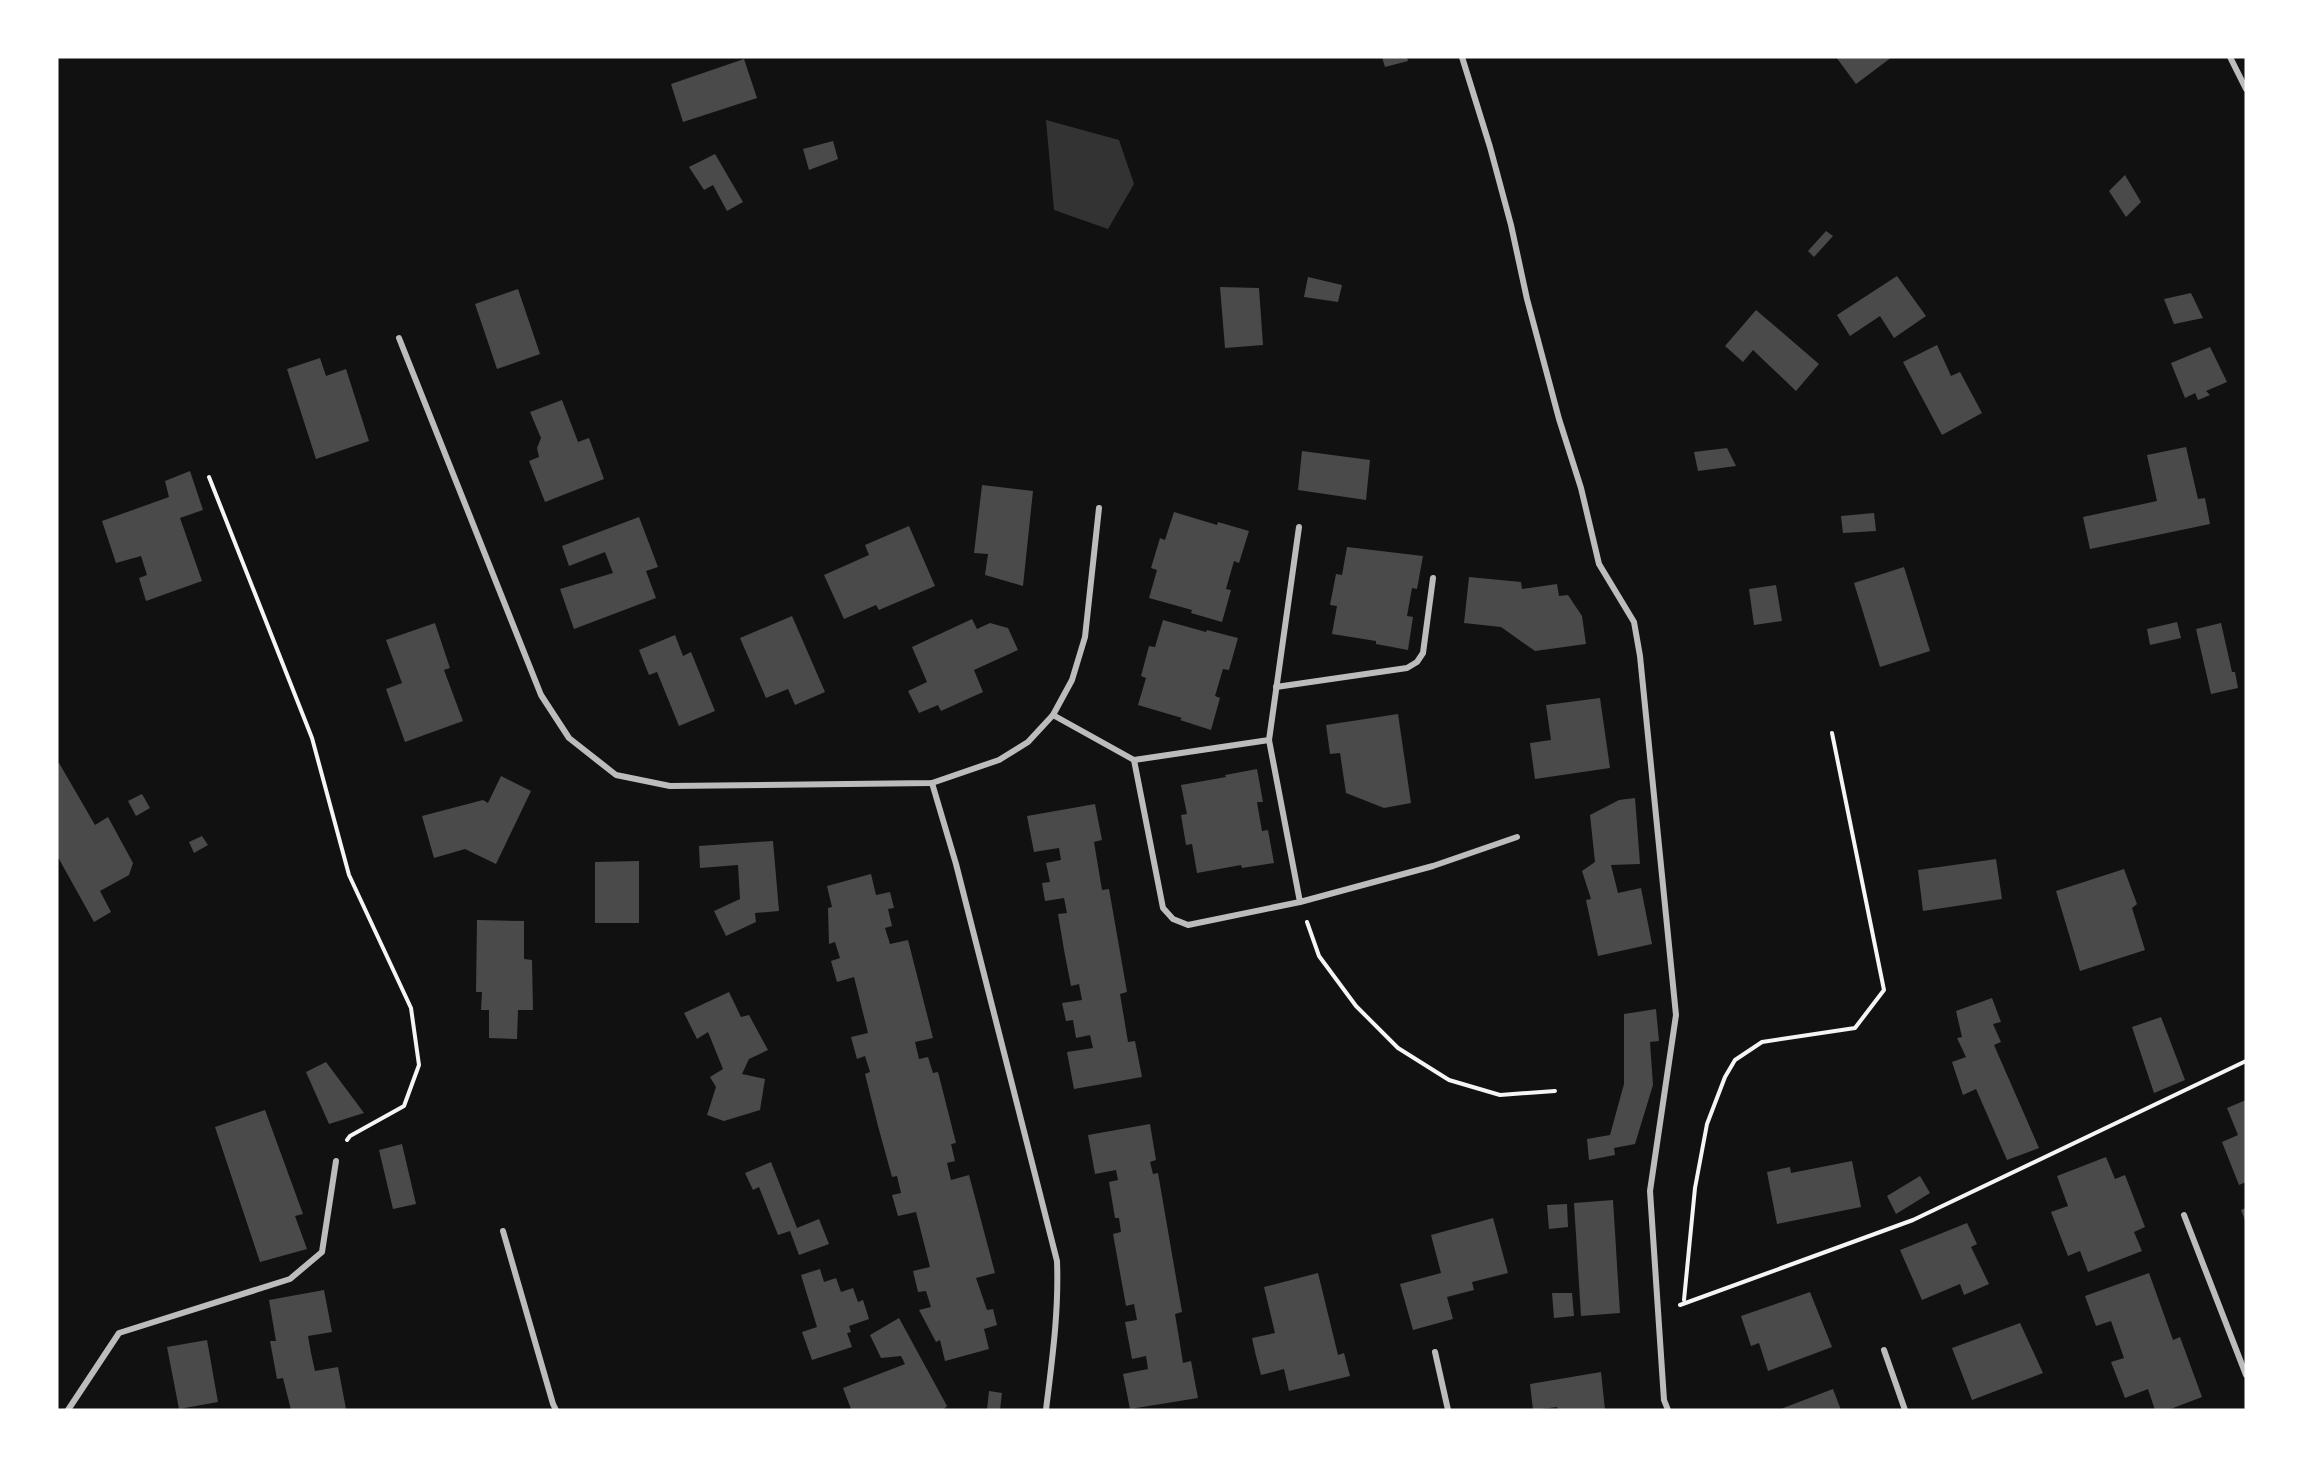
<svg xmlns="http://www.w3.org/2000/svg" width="2303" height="1467" viewBox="0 0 2303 1467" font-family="'Noto Sans',sans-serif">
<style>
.water{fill:#333}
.building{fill:#4a4a4a}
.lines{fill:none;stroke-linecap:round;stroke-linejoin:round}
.path{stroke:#f5f5f5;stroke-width:4}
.minor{stroke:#bcbcbc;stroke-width:6}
</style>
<rect width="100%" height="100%" fill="#111"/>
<polygon class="water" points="1046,120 1119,140 1134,184 1108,229 1054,210"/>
<g class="building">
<polygon points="1382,57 1407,57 1408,61 1385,67"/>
<polygon points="1836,57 1892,57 1856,84"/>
<polygon points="744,59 757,98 683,122 671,84"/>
<polygon points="833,141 838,159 809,170 803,149"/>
<polygon points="715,154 743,202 727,211 713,185 704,190 689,167"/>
<polygon points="2125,175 2141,202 2126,217 2109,191"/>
<polygon points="1826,231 1833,236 1814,257 1808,251"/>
<polygon points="1897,276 1926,316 1894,338 1880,316 1850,336 1837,315"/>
<polygon points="1308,277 1342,285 1338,302 1304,297"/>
<polygon points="1220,287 1259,288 1263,345 1225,348"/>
<polygon points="518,289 540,354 497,369 475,304"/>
<polygon points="2191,293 2203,318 2174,324 2164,299"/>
<polygon points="1756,310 1819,364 1796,391 1753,350 1743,362 1725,346"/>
<polygon points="1937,345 1951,376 1960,372 1982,413 1942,435 1903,362"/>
<polygon points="2210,347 2227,382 2206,391 2210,395 2198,400 2195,393 2185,398 2171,363"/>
<polygon points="320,358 326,376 346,369 369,441 316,459 287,369"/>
<polygon points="562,400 578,442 589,438 604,479 545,502 529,461 539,457 537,448 541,438 530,412"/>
<polygon points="2186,447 2198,499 2205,498 2210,524 2090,549 2083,517 2157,501 2147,455"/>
<polygon points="1727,448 1736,466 1698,471 1694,452"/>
<polygon points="1302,451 1370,460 1366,500 1298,490"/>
<polygon points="190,471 203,510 180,518 202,581 146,601 139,578 147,575 141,556 116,563 102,521 169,497 165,481"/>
<polygon points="982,485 1033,491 1023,586 985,575 988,554 974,553"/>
<polygon points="1174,512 1217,525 1218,522 1249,531 1239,563 1234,561 1226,589 1231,590 1222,622 1191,613 1192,610 1149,598 1157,570 1151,568 1160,538 1165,540"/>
<polygon points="1874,513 1876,531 1843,533 1841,516"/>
<polygon points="639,517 658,567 646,571 656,598 574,629 560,589 613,573 605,552 569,566 562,546"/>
<polygon points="909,526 935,586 879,610 876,605 844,619 824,575 869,555 865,545"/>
<polygon points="1347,547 1423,556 1417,589 1412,588 1407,616 1413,617 1408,650 1376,644 1376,641 1332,634 1337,606 1330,605 1336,574 1342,575"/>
<polygon points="1904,567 1930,651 1880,667 1854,583"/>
<polygon points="1469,577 1521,582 1522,589 1557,584 1559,596 1568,595 1582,616 1586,644 1535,651 1501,627 1464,623"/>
<polygon points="1776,585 1782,621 1754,625 1749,589"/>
<polygon points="792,616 825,692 795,705 788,689 766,698 740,638"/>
<polygon points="972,619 977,629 990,623 1008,628 1018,650 974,670 983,692 941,711 938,705 919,713 908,691 927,682 912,647"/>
<polygon points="1163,620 1206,632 1207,630 1238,638 1229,670 1223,669 1215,696 1220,698 1211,730 1180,720 1182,718 1138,705 1146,678 1141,676 1149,646 1155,647"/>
<polygon points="2177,622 2181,638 2150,645 2147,629"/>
<polygon points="435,623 450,668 444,670 463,721 405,742 386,689 402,683 386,640"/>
<polygon points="2221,623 2232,672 2235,672 2238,688 2211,694 2196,629"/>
<polygon points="675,635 683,656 691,652 715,711 679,726 657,672 649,675 639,650"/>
<polygon points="1600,698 1610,768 1535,779 1530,743 1551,740 1546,705"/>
<polygon points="1398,714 1411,803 1384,808 1346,793 1340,753 1330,754 1326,725"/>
<polygon points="59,763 95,825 108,817 133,863 129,875 100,891 111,912 94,922 59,859 57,859 57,764"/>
<polygon points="1257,769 1263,802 1257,802 1262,831 1268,830 1274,863 1242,868 1241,865 1197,873 1192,844 1186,845 1181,815 1187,814 1181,785 1226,777 1225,775"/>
<polygon points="501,776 531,791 496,864 465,849 434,858 422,816 483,800 488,803"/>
<polygon points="142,794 150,808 136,816 128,801"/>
<polygon points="1635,798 1640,864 1611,865 1618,893 1641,888 1652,944 1598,956 1586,900 1591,899 1582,871 1595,862 1590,815 1619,800"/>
<polygon points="1095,804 1102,840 1094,842 1102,890 1109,889 1127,992 1120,994 1128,1042 1135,1041 1142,1077 1074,1089 1067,1052 1093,1048 1090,1035 1076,1038 1073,1020 1066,1021 1062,1003 1082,1000 1079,984 1071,986 1064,950 1058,914 1067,913 1064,898 1045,901 1042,883 1050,882 1046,863 1061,860 1059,848 1034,852 1027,816"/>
<polygon points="202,836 208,845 194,853 189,842"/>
<polygon points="773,841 779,911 755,913 756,922 726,936 714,911 740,899 738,865 700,868 699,846"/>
<polygon points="1996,859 2002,899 1923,911 1918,870"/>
<polygon points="639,861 639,923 595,923 595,862"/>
<polygon points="2124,869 2137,904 2132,908 2145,950 2080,971 2056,891"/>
<polygon points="871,874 876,895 890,892 894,908 888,909 892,926 885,928 890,944 908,940 933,1038 915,1042 919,1059 928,1057 933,1073 938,1072 956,1143 951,1144 955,1161 947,1163 951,1180 969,1175 995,1273 976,1278 987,1310 993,1309 997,1325 984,1329 989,1349 945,1361 940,1340 936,1342 919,1310 931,1307 926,1291 918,1292 913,1271 930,1267 916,1212 898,1216 892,1195 901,1193 897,1176 892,1177 878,1126 865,1074 870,1072 865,1056 857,1059 851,1037 868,1033 854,977 837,982 831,961 840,958 835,942 829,944 828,908 832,907 827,886"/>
<polygon points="477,920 524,921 524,959 532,960 533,1010 518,1010 517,1039 489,1038 489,1010 481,1010 482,992 476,992"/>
<polygon points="729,992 741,1017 749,1015 768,1050 749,1059 742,1074 765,1079 760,1110 724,1121 707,1115 716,1087 710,1077 723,1069 708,1032 697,1039 684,1013"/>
<polygon points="1992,998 2001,1022 1993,1024 2001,1042 1994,1045 2039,1148 2007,1160 1976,1089 1963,1095 1952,1062 1966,1057 1957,1038 1962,1037 1956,1011"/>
<polygon points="1656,1009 1659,1041 1650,1042 1653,1085 1635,1144 1614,1148 1615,1155 1589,1160 1587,1139 1610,1135 1624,1084 1624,1014"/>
<polygon points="2161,1017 2185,1080 2154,1093 2132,1027"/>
<polygon points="326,1062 364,1113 329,1124 306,1072"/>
<polygon points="2246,1100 2246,1182 2239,1185 2222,1142 2238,1135 2227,1108"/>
<polygon points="265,1110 303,1214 295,1216 307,1249 260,1262 215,1127"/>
<polygon points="1150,1124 1156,1160 1150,1162 1153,1174 1158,1173 1182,1312 1175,1314 1178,1332 1183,1363 1191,1361 1198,1398 1130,1409 1123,1374 1148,1369 1146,1356 1132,1359 1125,1322 1137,1320 1134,1304 1126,1306 1113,1234 1121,1232 1119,1218 1115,1218 1109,1182 1118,1180 1116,1170 1095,1174 1088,1135"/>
<polygon points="402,1144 416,1204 393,1209 379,1150"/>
<polygon points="2106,1157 2115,1179 2125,1175 2145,1227 2134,1232 2142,1251 2088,1272 2080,1251 2068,1256 2051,1212 2068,1206 2057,1176"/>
<polygon points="1852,1161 1861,1207 1777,1224 1767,1172 1790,1167 1791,1173"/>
<polygon points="771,1162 797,1228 819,1219 829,1244 799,1255 790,1231 778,1235 759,1187 753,1190 745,1173"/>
<polygon points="1920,1176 1930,1193 1896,1214 1887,1196"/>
<polygon points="1613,1200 1620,1313 1581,1316 1574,1203"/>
<polygon points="1567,1204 1568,1227 1549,1229 1547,1205"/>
<polygon points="2246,1208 2246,1223 2241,1210"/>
<polygon points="1493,1218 1508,1273 1472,1282 1474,1290 1447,1297 1453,1319 1413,1330 1400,1284 1441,1273 1431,1235"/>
<polygon points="1967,1223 1977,1244 1971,1247 1989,1284 1964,1295 1960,1284 1922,1300 1900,1250"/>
<polygon points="820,1269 824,1282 836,1278 841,1292 853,1288 858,1302 863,1300 869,1319 849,1326 851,1332 847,1333 852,1347 812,1360 802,1332 817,1327 801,1275"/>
<polygon points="1318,1273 1338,1355 1344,1353 1350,1376 1289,1391 1284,1369 1261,1375 1255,1352 1252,1338 1275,1333 1264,1287"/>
<polygon points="2149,1273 2173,1340 2180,1337 2202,1397 2168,1410 2155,1410 2148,1389 2125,1398 2111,1362 2124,1358 2111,1321 2096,1326 2085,1296"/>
<polygon points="324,1290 332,1332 308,1336 311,1353 315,1371 338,1367 346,1409 291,1410 283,1378 277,1379 270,1341 276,1341 269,1300"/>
<polygon points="1810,1292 1832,1347 1768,1371 1759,1343 1751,1346 1741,1316"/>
<polygon points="1552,1293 1572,1293 1574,1316 1554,1318"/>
<polygon points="899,1318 947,1406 943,1410 849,1410 851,1409 843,1388 905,1364 901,1356 881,1358 870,1335"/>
<polygon points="2020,1323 2043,1373 1972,1400 1952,1348"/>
<polygon points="207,1340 218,1402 179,1409 167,1347"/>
<polygon points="1601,1372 1605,1410 1558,1410 1557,1407 1533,1410 1530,1384"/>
<polygon points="1833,1389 1841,1410 1778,1410"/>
<polygon points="989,1391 1002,1393 1000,1410 987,1410"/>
</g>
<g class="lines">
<g class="path">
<polyline points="209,477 312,738 349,875 411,1008 419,1065 404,1106 350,1136 347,1140"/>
<polyline points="1307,922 1319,956 1356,1006 1398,1048 1449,1080 1500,1095 1555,1091"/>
<polyline points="1684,1300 1695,1188 1707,1124 1725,1077 1735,1060 1762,1042 1855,1028 1884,990 1832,733"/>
<polyline points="1680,1305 1913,1220 2246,1061"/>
</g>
<g class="minor">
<polyline points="1462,57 1490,147 1511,225 1527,299 1559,419 1581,488 1599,564 1634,622 1640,656 1676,1015 1650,1191 1664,1400 1668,1410"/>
<polyline points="2230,57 2246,89"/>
<polyline points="399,338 541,695 569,738 616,775 670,786 932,783 999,760 1028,742 1053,715 1072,680 1085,637 1099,508"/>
<polyline points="1276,687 1407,668 1417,662 1423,653 1433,578"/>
<polyline points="1053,715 1134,760 1269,740 1299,527"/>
<polyline points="1269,740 1300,902 1433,866 1517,837"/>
<polyline points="1134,760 1163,908 1173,919 1188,925 1300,902"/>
<path d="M932,783L956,864L1057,1261C1059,1312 1052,1360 1046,1410"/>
<polyline points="2184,1215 2246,1375"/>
<polyline points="503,1231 553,1404 556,1410"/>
<polyline points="1884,1350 1905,1410"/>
<polyline points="1435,1352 1448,1410"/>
<polyline points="68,1410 119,1333 290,1279 322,1252 336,1161"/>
</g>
</g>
<rect width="2303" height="1467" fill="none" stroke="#ffffff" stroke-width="117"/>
</svg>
